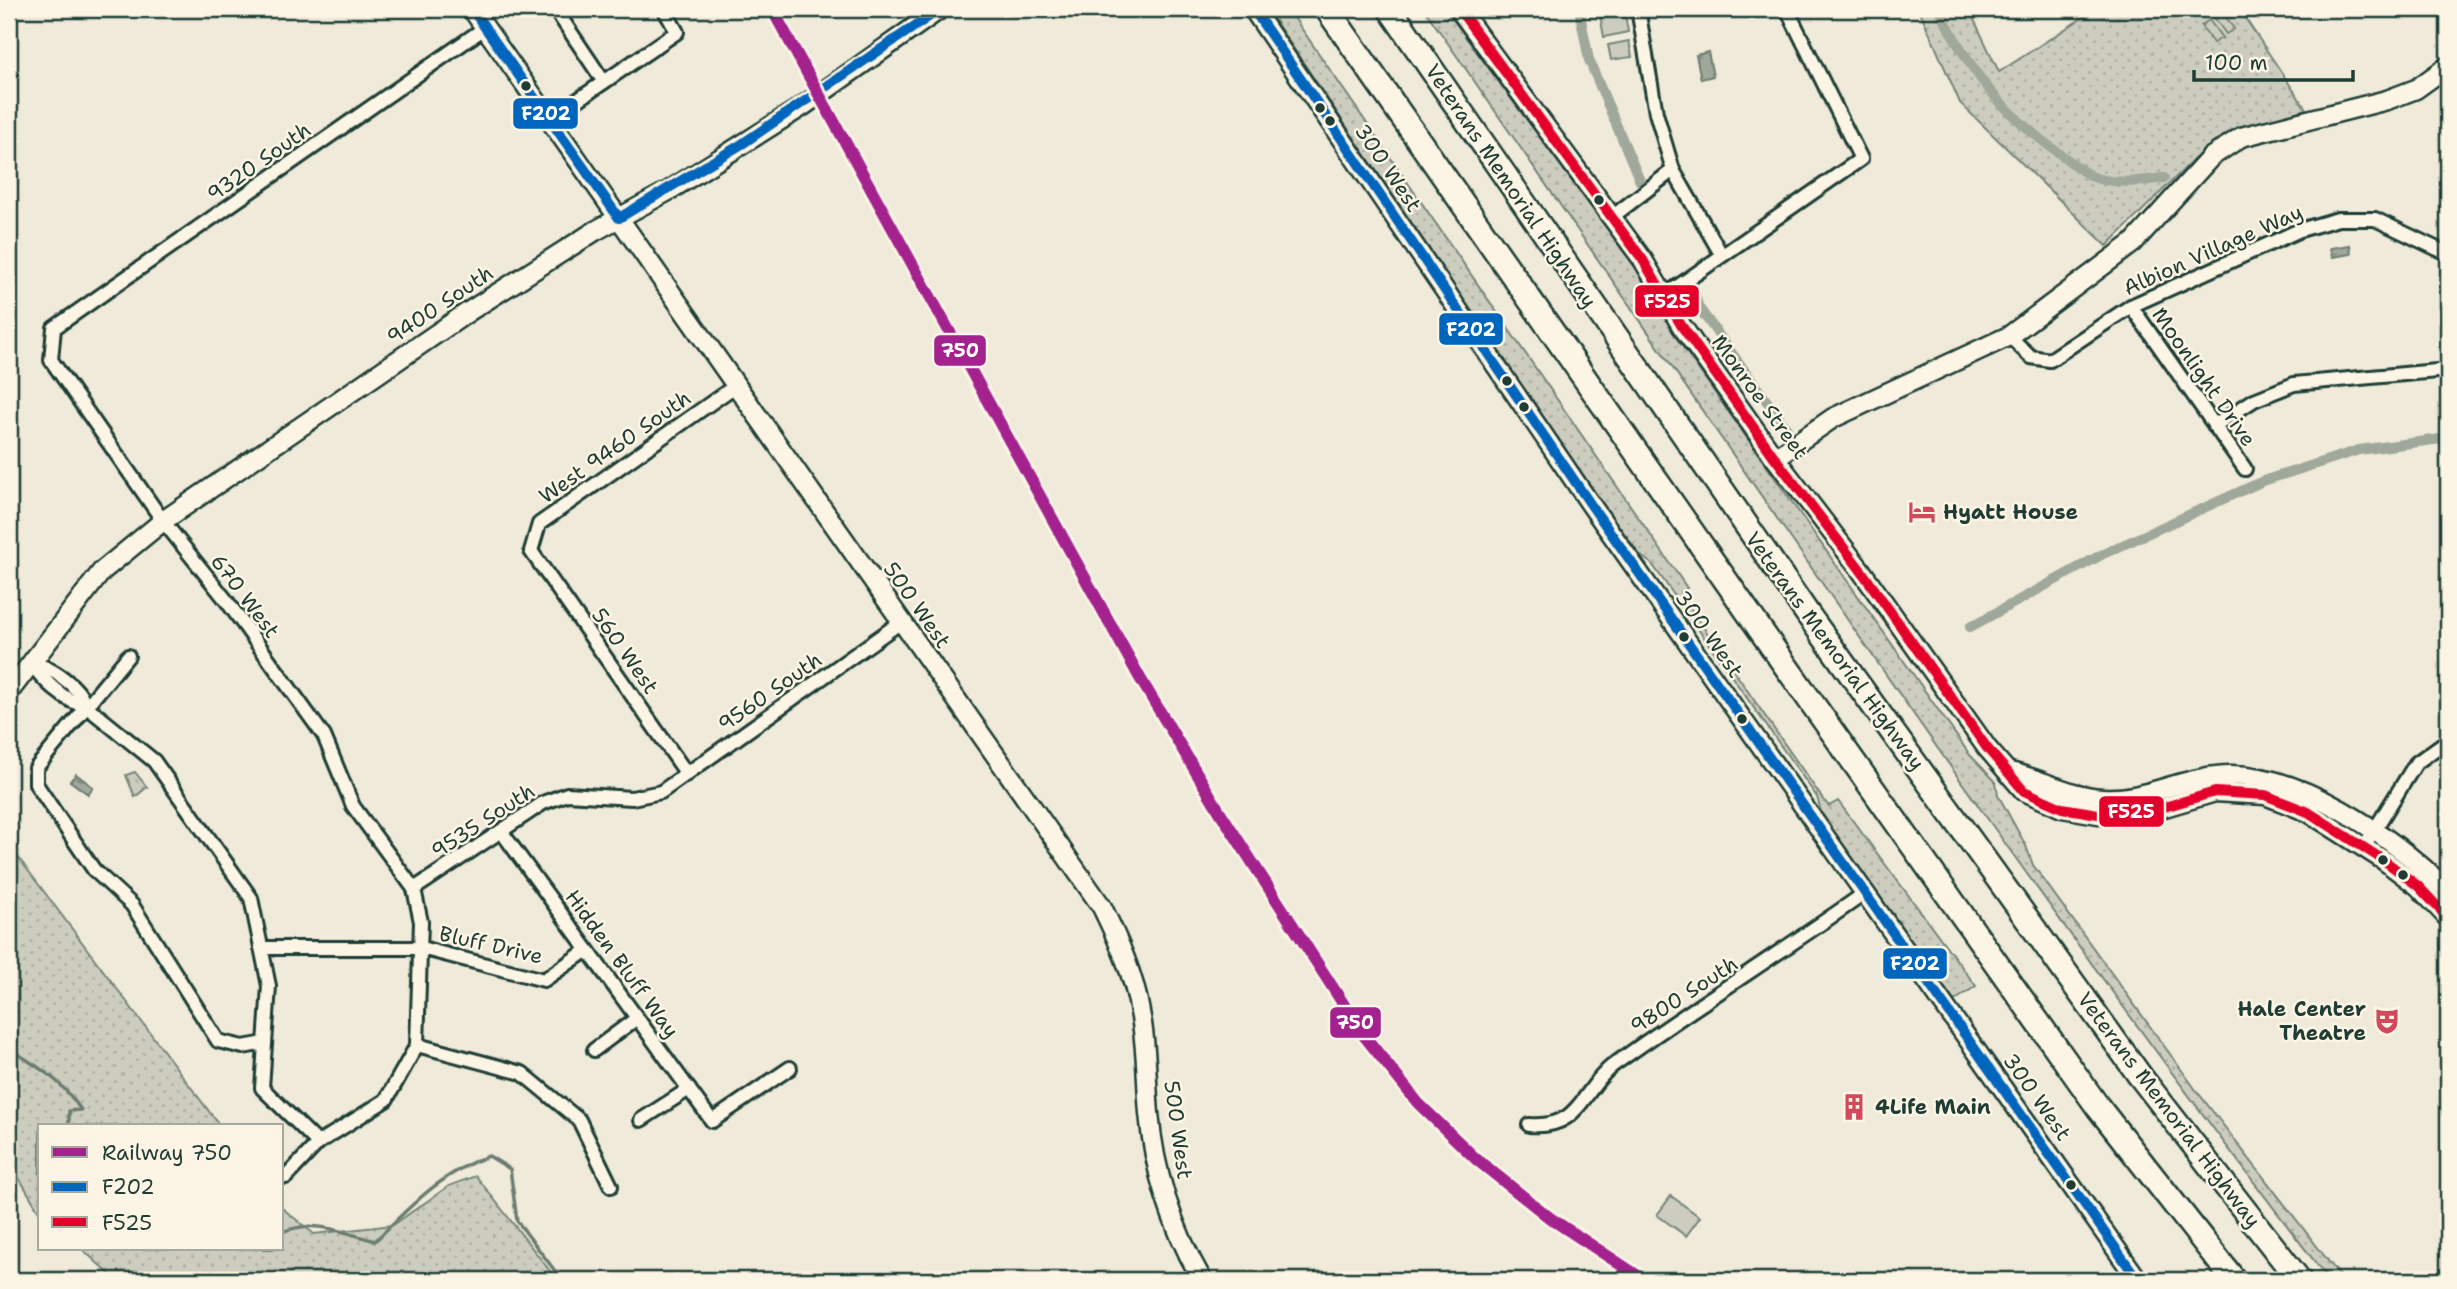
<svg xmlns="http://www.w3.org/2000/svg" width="2457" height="1289" viewBox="0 0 2457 1289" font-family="'Shantell Sans',sans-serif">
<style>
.grass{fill:url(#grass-dots);stroke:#76857a;stroke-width:2}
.pitch{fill:#cccdbf;stroke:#76857a;stroke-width:2}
.water{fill:url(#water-ripples);stroke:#6c7d71;stroke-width:2}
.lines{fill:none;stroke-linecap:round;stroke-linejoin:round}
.stream{stroke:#6c7d71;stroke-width:3.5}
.canal{stroke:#9fa89a;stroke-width:10}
.street-casing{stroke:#1f3d34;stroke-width:18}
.secondary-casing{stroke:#1f3d34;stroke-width:23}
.highway-casing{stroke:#1f3d34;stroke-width:28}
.street{stroke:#fcf5e5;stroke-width:12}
.secondary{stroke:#fcf5e5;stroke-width:18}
.highway{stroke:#fcf5e5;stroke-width:23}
.bus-1-casing{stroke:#fcf5e5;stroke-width:16}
.bus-2-casing{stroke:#fcf5e5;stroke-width:16}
.bus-1{stroke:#0065bd;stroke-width:10}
.bus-2{stroke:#e4002b;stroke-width:10}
.rail-1-casing{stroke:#fcf5e5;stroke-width:18}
.rail-1{stroke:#a4228e;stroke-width:12}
.bus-dot{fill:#1f3d34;stroke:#fcf5e5;stroke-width:2.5}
.labels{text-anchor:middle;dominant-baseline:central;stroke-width:5;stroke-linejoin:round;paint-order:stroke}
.street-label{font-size:21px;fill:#1f3d34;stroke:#fcf5e5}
.poi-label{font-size:21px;font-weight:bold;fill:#1f3d34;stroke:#fcf5e5;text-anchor:start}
.line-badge{stroke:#fcf5e5;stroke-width:2.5}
.badge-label{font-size:19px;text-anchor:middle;font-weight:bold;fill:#fff}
</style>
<defs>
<pattern id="grass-dots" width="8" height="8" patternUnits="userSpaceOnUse" patternTransform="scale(1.75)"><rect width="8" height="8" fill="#cccdbf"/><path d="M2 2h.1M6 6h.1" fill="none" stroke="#afb1a5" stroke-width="1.8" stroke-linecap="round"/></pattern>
<pattern id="water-ripples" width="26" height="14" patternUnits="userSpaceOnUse" patternTransform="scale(1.75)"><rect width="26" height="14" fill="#9fa89a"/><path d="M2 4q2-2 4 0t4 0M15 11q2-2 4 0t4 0" fill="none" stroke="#818a7e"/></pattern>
</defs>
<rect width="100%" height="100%" fill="#efeada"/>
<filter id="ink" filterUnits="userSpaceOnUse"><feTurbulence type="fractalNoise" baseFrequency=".0143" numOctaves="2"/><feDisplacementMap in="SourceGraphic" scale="14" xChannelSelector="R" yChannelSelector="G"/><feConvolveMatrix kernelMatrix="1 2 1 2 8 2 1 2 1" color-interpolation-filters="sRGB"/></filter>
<g filter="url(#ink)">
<g class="grass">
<polygon points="1267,9 1288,9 1687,588 1681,592 1688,605 1820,795 1829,806 1838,801 1976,986 1954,1001 1822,815 1817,797 1652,564 1641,556 1589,485"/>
<path d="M1424,9H1445L1644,279L1677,339L1970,755L1996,782L1998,795L2026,846L2033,865L2196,1090L2343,1280H2329C2010,869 1722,435 1424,9Z"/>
<polygon points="1919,9 1969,9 1999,72 2096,9 2239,9 2306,109 2234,130 2194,159 2107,246 1960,103"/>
<polygon points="135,772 147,787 135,797 126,775"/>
<polygon points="9,845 220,1126 40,1126 40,1213 9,1161"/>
<polygon points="476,1176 557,1280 116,1280 82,1249 282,1249 282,1208 314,1234 393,1225 449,1186"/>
</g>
<g class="pitch">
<polygon points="1599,9 1624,9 1628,32 1604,37"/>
<polygon points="2222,11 2234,29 2226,34 2214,17"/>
<polygon points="2209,20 2222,38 2213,43 2201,26"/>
<polygon points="1629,41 1632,57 1611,60 1608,45"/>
<polygon points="1671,1196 1700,1217 1686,1236 1657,1215"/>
</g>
<g class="water">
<polygon points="1708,52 1713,76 1701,79 1696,55"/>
<polygon points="2350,245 2351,254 2332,257 2330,248"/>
<polygon points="76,774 93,787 88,794 70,781"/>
</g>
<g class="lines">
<g class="stream">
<path d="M9,1048C41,1070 58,1076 81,1110L69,1111V1126"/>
<path d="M282,1232C314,1219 343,1232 375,1241C409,1208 443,1171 489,1156L510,1169L517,1221L562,1280"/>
<polyline points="218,1249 222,1249"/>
</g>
<g class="canal">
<polyline points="1579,9 1589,60 1640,181"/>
<path d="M1939,9C1972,75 2002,113 2063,156C2073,164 2087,176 2099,179C2121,184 2143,181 2164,178"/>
<polyline points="1691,284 1699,308 1787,429"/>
<polyline points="1970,627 2103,554 2263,481 2359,450 2448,438"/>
</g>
<defs>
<g id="street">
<polyline points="555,9 604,82"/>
<polyline points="1638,9 1656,113 1673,170 1721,254"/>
<polyline points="550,119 677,32 664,9"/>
<polyline points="1612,217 1673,170"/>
<polyline points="1664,296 1861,159 1787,9"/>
<polyline points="2131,306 2245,469"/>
<polyline points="2009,336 2031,357 2050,360 2131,306 2300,230 2338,219 2375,219 2448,254"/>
<polyline points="2214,426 2254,400 2294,384 2448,370"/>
<polyline points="128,656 36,768 36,784 94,870 132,905 218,1041 243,1047 265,1043"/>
<path d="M30,662C43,680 64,702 86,706L154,761L251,898L269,986L262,1088L318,1143"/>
<path d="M30,662C51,667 79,685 86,706"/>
<polyline points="687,774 531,551 539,524 735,386"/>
<polyline points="501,831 712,1121 790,1068"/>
<polyline points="2364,847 2416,763 2448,740"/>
<polyline points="414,889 543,803 567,794 632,798 661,792 901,622"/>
<polyline points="261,948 421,948 544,980 587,950"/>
<polyline points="417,1045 522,1073 579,1120 611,1186"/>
<polyline points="594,1050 637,1018"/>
<polyline points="641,1120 689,1089"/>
<path d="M1529,1125C1581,1129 1581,1091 1612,1066C1695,1006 1782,952 1865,893"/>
<polyline points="286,1177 318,1143 386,1100 417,1045 421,922 414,889 353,806 324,736 226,600 163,521 51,360 54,328 486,27"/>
</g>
<g id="secondary">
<path d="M472,9L1102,907C1118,940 1134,975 1140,1012C1147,1045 1146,1079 1149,1113C1154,1172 1173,1229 1202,1280"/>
<polyline points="1253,9 1591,505 2138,1280"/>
<polyline points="1459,9 1643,260 1681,325 1775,458 1860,569 1987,748 2024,791 2062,808 2104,815 2161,808 2215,792 2265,795 2308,812 2385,861 2418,886 2448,918"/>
<polyline points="1775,458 1833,418 2009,336 2133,243 2211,157 2241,137 2387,100 2416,89 2448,66"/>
<polyline points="9,692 102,571 163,521 468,312 595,231 670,190 803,106 940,9"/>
<path d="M2010,772C2041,779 2069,796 2102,798C2142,801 2177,780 2216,776C2294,766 2394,838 2448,891"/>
</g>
<g id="highway">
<polyline points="1327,9 1773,648 2098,1107 2234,1280"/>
<polyline points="1390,9 1809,616 2140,1076 2299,1280"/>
</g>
</defs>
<use href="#street" class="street-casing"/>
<use href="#secondary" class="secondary-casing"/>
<use href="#highway" class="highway-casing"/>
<use href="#street" class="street"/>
<use href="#secondary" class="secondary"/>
<use href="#highway" class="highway"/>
<defs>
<g id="bus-1">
<polyline points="472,9 619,218"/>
<polyline points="1253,9 1591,505 2138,1280"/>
<polyline points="619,218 742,144 940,9"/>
</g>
<polyline id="bus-2" points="1459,9 1643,260 1681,325 1775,458 1860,569 1987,748 2024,791 2062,808 2104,815 2161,808 2215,792 2265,795 2308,812 2385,861 2418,886 2448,918"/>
</defs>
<use href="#bus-1" class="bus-1-casing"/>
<use href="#bus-2" class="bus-2-casing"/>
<use href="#bus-1" class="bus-1"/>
<use href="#bus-2" class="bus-2"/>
<defs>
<polyline id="rail-1" points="772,9 1140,678 1220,812 1362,1033 1418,1103 1476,1159 1550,1218 1644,1280"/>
</defs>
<use href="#rail-1" class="rail-1-casing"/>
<use href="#rail-1" class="rail-1"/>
</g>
</g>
<defs>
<symbol id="hotel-bare" viewBox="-9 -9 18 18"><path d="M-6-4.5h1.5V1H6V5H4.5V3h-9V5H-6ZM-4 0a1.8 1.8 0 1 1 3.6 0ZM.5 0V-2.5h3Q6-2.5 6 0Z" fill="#d1495b" stroke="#fcf5e5" stroke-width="2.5" paint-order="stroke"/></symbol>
<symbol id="theatre-bare" viewBox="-9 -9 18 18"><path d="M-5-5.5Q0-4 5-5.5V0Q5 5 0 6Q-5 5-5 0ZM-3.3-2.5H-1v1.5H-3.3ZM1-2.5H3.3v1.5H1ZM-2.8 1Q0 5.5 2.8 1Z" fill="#d1495b" stroke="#fcf5e5" stroke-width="2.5" paint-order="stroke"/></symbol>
<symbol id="building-bare" viewBox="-9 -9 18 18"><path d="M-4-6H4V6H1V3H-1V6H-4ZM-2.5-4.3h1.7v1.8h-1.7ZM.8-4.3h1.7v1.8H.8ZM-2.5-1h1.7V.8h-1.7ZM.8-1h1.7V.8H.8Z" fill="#d1495b" stroke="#fcf5e5" stroke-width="2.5" paint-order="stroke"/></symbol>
</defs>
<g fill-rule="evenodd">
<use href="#hotel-bare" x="1903" y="493" width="38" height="38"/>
<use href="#theatre-bare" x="2368" y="1002" width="38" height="38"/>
<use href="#building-bare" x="1835" y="1088" width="38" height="38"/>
</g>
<g class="bus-dot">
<circle cx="526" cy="86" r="6"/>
<circle cx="1320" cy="108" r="6"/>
<circle cx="1330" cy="121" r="6"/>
<circle cx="1599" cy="200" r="6"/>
<circle cx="1507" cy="381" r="6"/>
<circle cx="1524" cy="407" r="6"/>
<circle cx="1684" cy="637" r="6"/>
<circle cx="1742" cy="719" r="6"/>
<circle cx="2383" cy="860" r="6"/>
<circle cx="2403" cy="875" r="6"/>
<circle cx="2071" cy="1185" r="6"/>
</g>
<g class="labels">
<g class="street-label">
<text transform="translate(259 162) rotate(-35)">9320 South</text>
<text transform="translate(1388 168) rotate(56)">300 West</text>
<text transform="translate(1511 186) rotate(56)">Veterans Memorial Highway</text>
<text transform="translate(2213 250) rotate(-24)">Albion Village Way</text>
<text transform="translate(440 305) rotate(-34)">9400 South</text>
<text transform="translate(2204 377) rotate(55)">Moonlight Drive</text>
<text transform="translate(1760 397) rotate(54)">Monroe Street</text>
<text transform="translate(615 447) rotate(-35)">West 9460 South</text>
<text transform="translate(245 596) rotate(53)">670 West</text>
<text transform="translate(917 605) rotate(55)">500 West</text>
<text transform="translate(1709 634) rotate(55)">300 West</text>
<text transform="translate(625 651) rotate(55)">560 West</text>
<text transform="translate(1835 651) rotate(54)">Veterans Memorial Highway</text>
<text transform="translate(770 692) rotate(-35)">9560 South</text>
<text transform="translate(483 821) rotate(-33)">9535 South</text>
<text transform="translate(491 945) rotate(13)">Bluff Drive</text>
<text transform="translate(622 964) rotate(54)">Hidden Bluff Way</text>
<text transform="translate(1684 995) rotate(-33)">9800 South</text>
<text transform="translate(2037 1097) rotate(55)">300 West</text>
<text transform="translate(2169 1110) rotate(53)">Veterans Memorial Highway</text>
<text transform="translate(1178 1130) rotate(82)">500 West</text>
</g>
<g class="poi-label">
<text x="1943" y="512">Hyatt House</text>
<text x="2366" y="1009" text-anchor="end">Hale Center<tspan x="2366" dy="24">Theatre</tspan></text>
<text x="1875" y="1107">4Life Main</text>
</g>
</g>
<g class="line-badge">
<rect x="512" y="97" width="67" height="33" rx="7" fill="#0065bd"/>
<rect x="1634" y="284" width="66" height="34" rx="7" fill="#e4002b"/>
<rect x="1438" y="312" width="66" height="34" rx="7" fill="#0065bd"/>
<rect x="933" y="334" width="54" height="33" rx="7" fill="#a4228e"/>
<rect x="2098" y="795" width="67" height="33" rx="7" fill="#e4002b"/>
<rect x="1882" y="947" width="66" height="33" rx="7" fill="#0065bd"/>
<rect x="1329" y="1006" width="53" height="33" rx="7" fill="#a4228e"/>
</g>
<g class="badge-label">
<text x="546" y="120">F202</text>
<text x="1667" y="308">F525</text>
<text x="1471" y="336">F202</text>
<text x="960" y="357">750</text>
<text x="2131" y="818">F525</text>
<text x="1915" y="970">F202</text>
<text x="1355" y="1029">750</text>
</g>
<rect width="2457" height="1289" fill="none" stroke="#fcf5e5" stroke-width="35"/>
<rect x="18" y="18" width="2422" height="1254" fill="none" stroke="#1f3d34" stroke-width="2.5" filter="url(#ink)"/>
<rect x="38" y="1124" width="245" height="126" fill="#fcf5e5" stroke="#a4ab9e" stroke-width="2"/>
<rect x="52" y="1147" width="35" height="10" fill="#a4228e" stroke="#a4ab9e" stroke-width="2"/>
<text x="102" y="1160" font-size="21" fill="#1f3d34">Railway 750</text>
<rect x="52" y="1182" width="35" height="10" fill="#0065bd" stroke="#a4ab9e" stroke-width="2"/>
<text x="102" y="1194" font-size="21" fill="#1f3d34">F202</text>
<rect x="52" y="1217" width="35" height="10" fill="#e4002b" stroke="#a4ab9e" stroke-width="2"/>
<text x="102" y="1230" font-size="21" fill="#1f3d34">F525</text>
<path d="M2194 70v10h159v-10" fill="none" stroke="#1f3d34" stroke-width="3.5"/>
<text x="2205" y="70" font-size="21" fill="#1f3d34" stroke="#fcf5e5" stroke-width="5" paint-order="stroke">100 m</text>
</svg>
